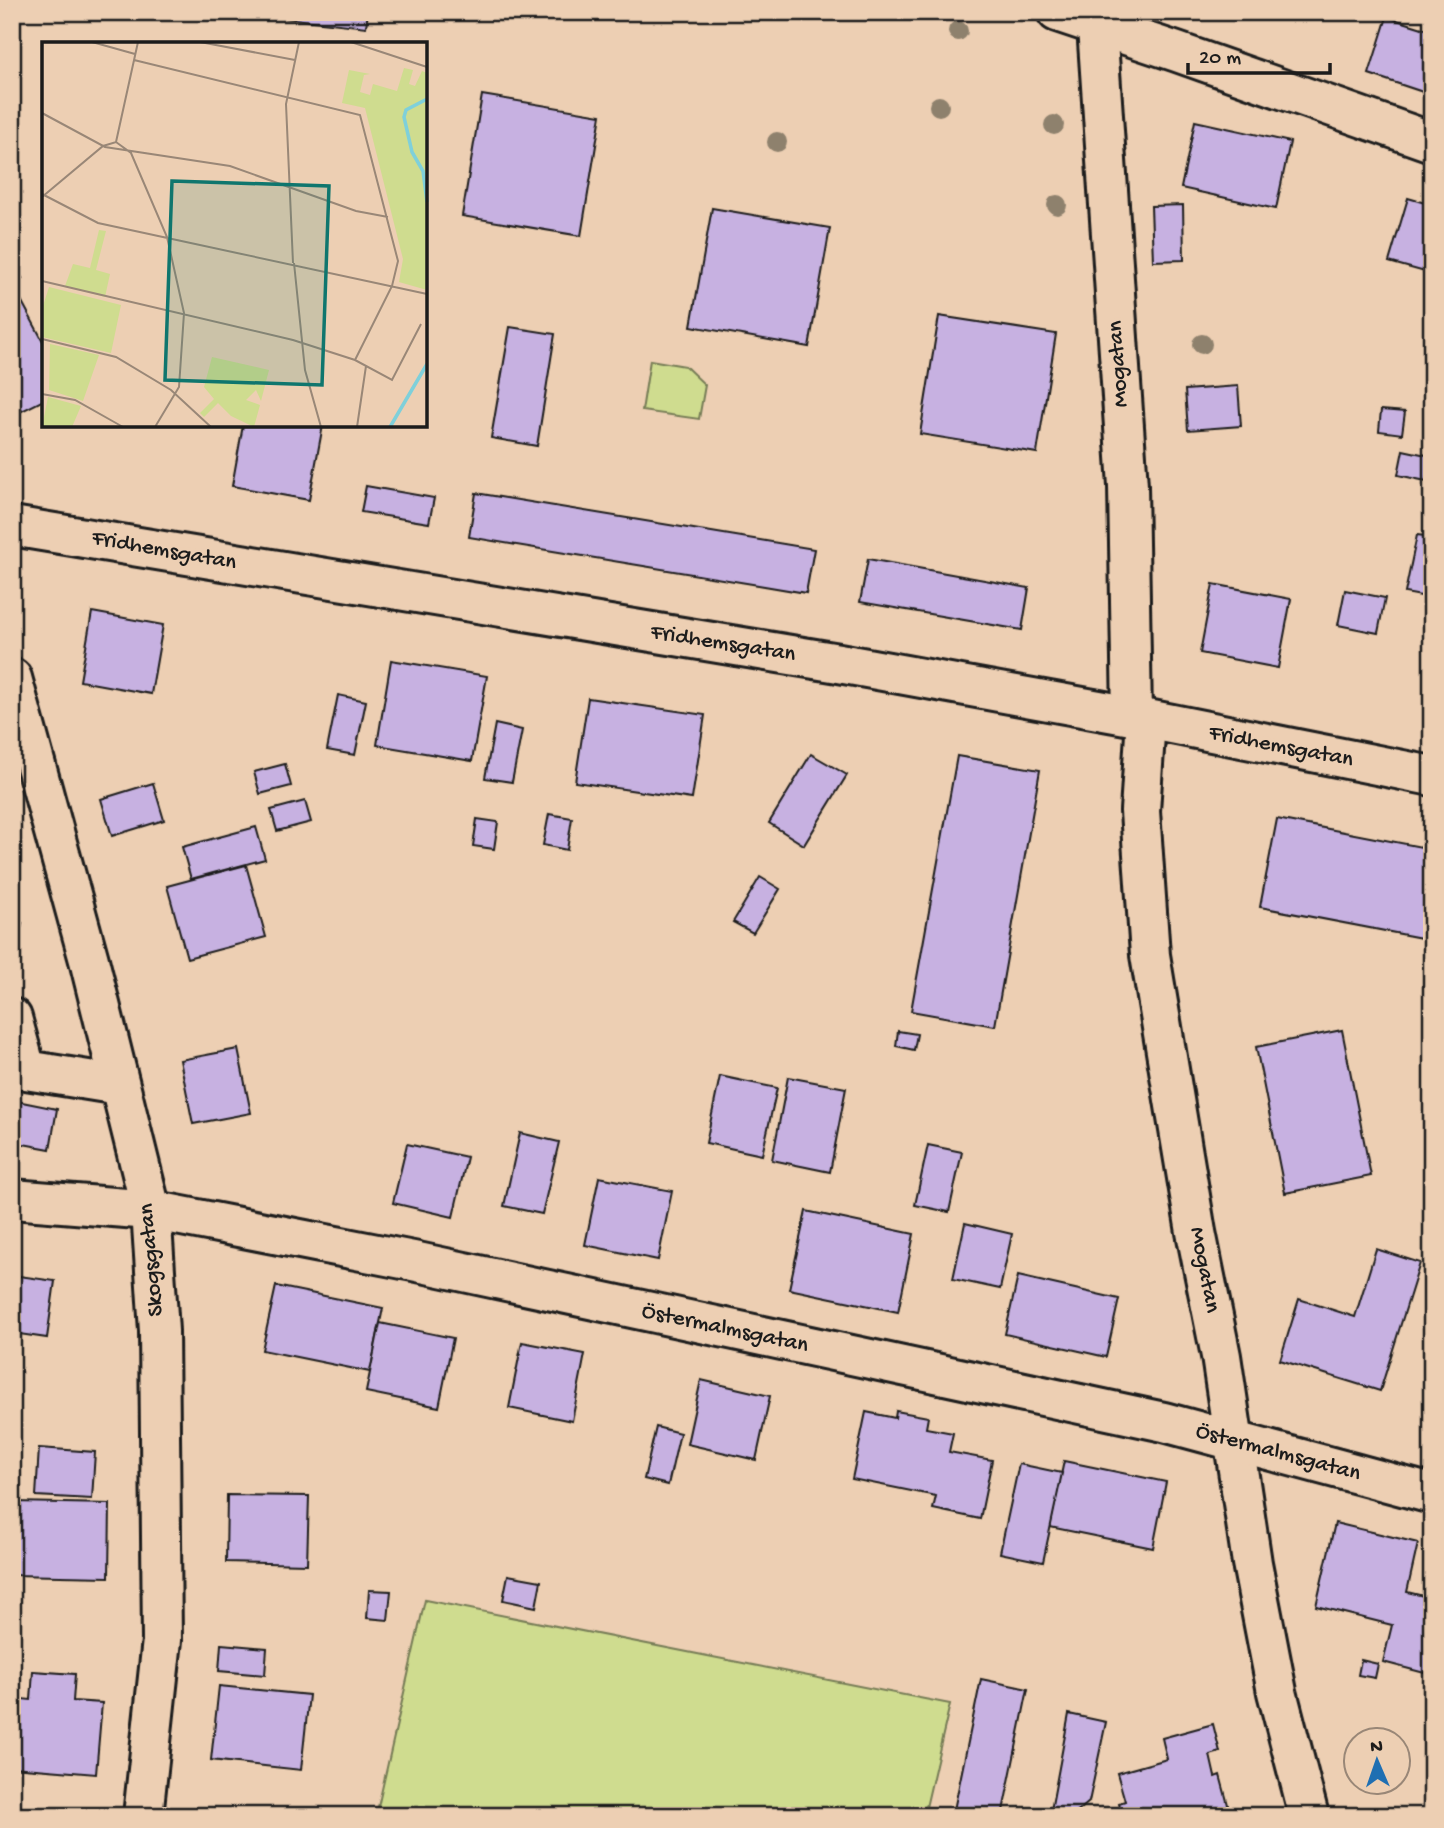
<svg xmlns="http://www.w3.org/2000/svg" width="1444" height="1828" viewBox="0 0 1444 1828" font-family="'Gochi Hand',sans-serif">
<style>
.green{fill:#cfdc8f;stroke:#767c56;stroke-width:2}
.building{fill:#c7b1e1;stroke:#1c1c1c;stroke-width:2}
.lines{fill:none;stroke-linecap:round;stroke-linejoin:round}
.minor-casing{stroke:#1c1c1c;stroke-width:44}
.minor{stroke:#edcfb3;stroke-width:38}
.tree{fill:#8e816d}
.labels{text-anchor:middle;dominant-baseline:central;stroke-width:7;stroke-linejoin:round;paint-order:stroke}
.street-label{font-size:23px;fill:#1c1c1c;stroke:#edcfb3}
.inset-river{fill:none;stroke:#7fd0da;stroke-width:3.5}
.inset-road{fill:none;stroke:#998777;stroke-width:2}
.view{fill:#0f766e;fill-opacity:0.15;stroke:#0f766e;stroke-width:3.5}
.inset-edge{fill:none;stroke:#1c1c1c;stroke-width:3.5}
</style>
<rect width="100%" height="100%" fill="#edcfb3"/>
<filter id="ink" filterUnits="userSpaceOnUse"><feTurbulence type="fractalNoise" baseFrequency=".0143" numOctaves="2"/><feDisplacementMap in="SourceGraphic" scale="14" xChannelSelector="R" yChannelSelector="G"/><feConvolveMatrix kernelMatrix="1 2 1 2 8 2 1 2 1" color-interpolation-filters="sRGB"/></filter>
<g filter="url(#ink)">
<g class="green">
<polygon points="650,360 685,366 705,385 699,419 642,411"/>
<polygon points="425,1600 950,1704 924,1816 376,1816"/>
</g>
<g class="building">
<polygon points="230,12 368,12 366,27"/>
<polygon points="1387,17 1432,31 1432,95 1369,74"/>
<polygon points="482,95 601,115 581,236 462,216"/>
<polygon points="1195,121 1290,142 1276,209 1181,188"/>
<polygon points="1408,198 1432,205 1432,274 1389,262"/>
<polygon points="1183,205 1184,260 1153,261 1151,206"/>
<polygon points="712,208 830,228 809,347 691,326"/>
<polygon points="12,260 22,278 12,283"/>
<polygon points="12,283 44,343 44,400 12,416"/>
<polygon points="939,316 1056,334 1037,453 920,434"/>
<polygon points="510,327 555,334 537,446 491,438"/>
<polygon points="1238,386 1241,426 1188,430 1185,390"/>
<polygon points="1381,410 1405,412 1402,434 1379,431"/>
<polygon points="243,425 323,425 309,500 232,486"/>
<polygon points="1403,450 1431,456 1426,481 1398,475"/>
<polygon points="366,486 434,498 429,523 361,512"/>
<polygon points="476,493 814,549 806,593 469,537"/>
<polygon points="1417,535 1432,537 1432,598 1405,593"/>
<polygon points="868,559 1029,588 1022,630 860,602"/>
<polygon points="1213,584 1291,599 1278,668 1200,653"/>
<polygon points="1345,590 1385,598 1378,633 1338,625"/>
<polygon points="92,612 163,625 151,694 80,681"/>
<polygon points="391,660 487,676 472,761 377,745"/>
<polygon points="338,695 366,701 355,755 327,750"/>
<polygon points="588,698 705,715 692,799 575,782"/>
<polygon points="495,724 522,730 512,782 485,778"/>
<polygon points="811,754 847,775 804,845 769,823"/>
<polygon points="957,756 1040,770 995,1026 911,1011"/>
<polygon points="285,764 291,786 260,794 254,772"/>
<polygon points="153,783 164,820 112,836 101,799"/>
<polygon points="305,801 311,822 277,831 271,810"/>
<polygon points="549,814 572,818 567,850 543,845"/>
<polygon points="477,819 498,822 494,849 473,846"/>
<polygon points="1277,819 1432,849 1432,940 1260,907"/>
<polygon points="256,827 265,859 191,879 182,847"/>
<polygon points="246,865 266,937 187,958 167,886"/>
<polygon points="760,877 780,889 753,933 733,922"/>
<polygon points="12,921 22,923 15,962 12,961"/>
<polygon points="1342,1030 1371,1176 1285,1193 1256,1047"/>
<polygon points="898,1031 917,1034 914,1050 896,1046"/>
<polygon points="238,1049 251,1113 193,1124 180,1060"/>
<polygon points="720,1076 777,1088 762,1155 706,1143"/>
<polygon points="788,1077 846,1088 830,1172 772,1160"/>
<polygon points="12,1100 57,1109 50,1149 12,1142"/>
<polygon points="520,1133 559,1142 542,1214 504,1206"/>
<polygon points="407,1144 467,1157 453,1217 393,1203"/>
<polygon points="928,1145 962,1152 949,1212 915,1205"/>
<polygon points="599,1177 672,1191 658,1260 585,1245"/>
<polygon points="806,1211 914,1234 898,1312 789,1289"/>
<polygon points="965,1223 1012,1234 1000,1289 953,1279"/>
<polygon points="1376,1249 1420,1263 1380,1391 1280,1360 1299,1299 1355,1317"/>
<polygon points="12,1275 55,1281 47,1338 12,1333"/>
<polygon points="1018,1276 1119,1299 1106,1357 1005,1334"/>
<polygon points="276,1286 383,1308 370,1372 262,1350"/>
<polygon points="380,1323 453,1338 439,1407 366,1392"/>
<polygon points="522,1342 585,1354 572,1421 509,1408"/>
<polygon points="701,1380 770,1396 756,1460 687,1444"/>
<polygon points="896,1411 928,1417 926,1428 953,1433 949,1452 992,1460 980,1519 933,1509 936,1496 852,1479 866,1412 895,1418"/>
<polygon points="656,1427 680,1433 668,1485 644,1479"/>
<polygon points="39,1448 95,1452 92,1499 36,1496"/>
<polygon points="1064,1461 1166,1482 1153,1548 1050,1527"/>
<polygon points="1019,1464 1062,1473 1043,1562 1000,1553"/>
<polygon points="227,1495 309,1496 307,1564 226,1562"/>
<polygon points="14,1502 110,1504 109,1577 12,1575"/>
<polygon points="1335,1523 1418,1543 1407,1592 1432,1598 1432,1675 1383,1662 1392,1625 1316,1606"/>
<polygon points="508,1575 541,1581 536,1607 503,1600"/>
<polygon points="369,1590 391,1591 388,1620 367,1618"/>
<polygon points="221,1644 267,1648 265,1675 219,1671"/>
<polygon points="1361,1660 1378,1664 1375,1678 1358,1675"/>
<polygon points="33,1671 75,1674 73,1701 102,1703 96,1774 12,1767 12,1698 31,1700"/>
<polygon points="981,1679 1028,1689 1002,1816 984,1816 954,1810"/>
<polygon points="219,1686 309,1695 301,1770 211,1760"/>
<polygon points="1069,1714 1106,1722 1089,1802 1073,1816 1050,1816"/>
<polygon points="1213,1724 1220,1752 1210,1755 1215,1777 1220,1775 1231,1816 1122,1816 1119,1803 1125,1801 1117,1773 1167,1759 1162,1738"/>
</g>
<g class="lines">
<defs>
<g id="minor">
<polyline points="1057,12 1177,52 1432,142"/>
<polyline points="1096,12 1128,486 1132,716"/>
<polyline points="12,526 839,663 1132,716 1432,776"/>
<polyline points="12,678 89,960 151,1210 159,1331 162,1640 143,1816"/>
<polyline points="1146,719 1140,811 1150,955 1196,1232 1221,1356 1252,1563 1277,1692 1309,1816"/>
<polyline points="12,1018 26,1070 119,1085"/>
<polyline points="12,1199 151,1210 413,1261 1164,1422 1432,1494"/>
</g>
</defs>
<use href="#minor" class="minor-casing"/>
<use href="#minor" class="minor"/>
</g>
<g class="tree">
<circle cx="958" cy="31" r="10"/>
<circle cx="939" cy="106" r="10"/>
<circle cx="1054" cy="125" r="10"/>
<circle cx="777" cy="142" r="10"/>
<circle cx="1057" cy="205" r="10"/>
<circle cx="1202" cy="344" r="10"/>
</g>
</g>
<g class="labels">
<g class="street-label">
<text transform="translate(1119 364) rotate(-94)">Mogatan</text>
<text transform="translate(164 551) rotate(10)">Fridhemsgatan</text>
<text transform="translate(723 644) rotate(9)">Fridhemsgatan</text>
<text transform="translate(1281 747) rotate(11)">Fridhemsgatan</text>
<text transform="translate(152 1260) rotate(-95)">Skogsgatan</text>
<text transform="translate(1204 1270) rotate(79)">Mogatan</text>
<text transform="translate(725 1329) rotate(12)">Östermalmsgatan</text>
<text transform="translate(1278 1453) rotate(15)">Östermalmsgatan</text>
</g>
</g>
<g transform="translate(42 42)">
<rect width="385" height="385" fill="#edcfb3"/>
<path d="M362,26L371,28L367,42L373,44L380,29L385,31V248L357,240L361,217L323,66L300,61L307,28L328,32L322,33L318,50L328,53L331,42L355,49ZM57,188L64,189L54,228L68,232L63,255L23,244L31,222L48,226ZM7,245L79,263L69,311L0,295V267ZM8,302L57,313L41,359L7,348ZM170,315L227,328L219,359L214,348L204,358L218,363L212,385L189,374L176,361L162,375L158,371L172,357L162,345ZM6,355L39,364L30,385H0Z" fill="#cfdc8f"/>
<path class="inset-river" d="M385,57L364,68L362,75L370,110L381,129L385,160M348,385L385,322"/>
<path class="inset-road" d="M50,0L93,12M158,0L253,18M309,0L385,25M92,18L318,73L356,219L350,244L313,318M0,71L63,105L188,124L314,169L346,175M74,100L96,0M0,152L56,181L385,252M0,155L61,104L74,100L89,111L125,195L142,271L137,345L113,385M251,221L244,62L257,0M252,221L263,328L279,385M0,239L251,298L313,318L350,338L379,282M0,297L74,315L129,348L169,385M0,352L33,358L81,385M315,385L324,324"/>
<path class="view" d="M130,139L287,144L280,343L123,338Z"/>
<rect width="385" height="385" class="inset-edge"/>
</g>
<rect width="1444" height="1828" fill="none" stroke="#edcfb3" stroke-width="42"/>
<rect x="21" y="21" width="1402" height="1786" fill="none" stroke="#1c1c1c" stroke-width="2.5" filter="url(#ink)"/>
<g transform="translate(1377 1761) rotate(358)"><circle r="33" fill="#edcfb3" stroke="#998777" stroke-width="2"/>
<path d="M0-5L12 26L0 18L-12 26Z" fill="#1f6fb2"/>
<text y="-10" font-size="19" font-weight="bold" text-anchor="middle" fill="#1c1c1c">N</text>
</g>
<path d="M1188 63v10h142v-10" fill="none" stroke="#1c1c1c" stroke-width="3.5"/>
<text x="1199" y="63" font-size="21" fill="#1c1c1c" stroke="#edcfb3" stroke-width="5" paint-order="stroke">20 m</text>
</svg>
